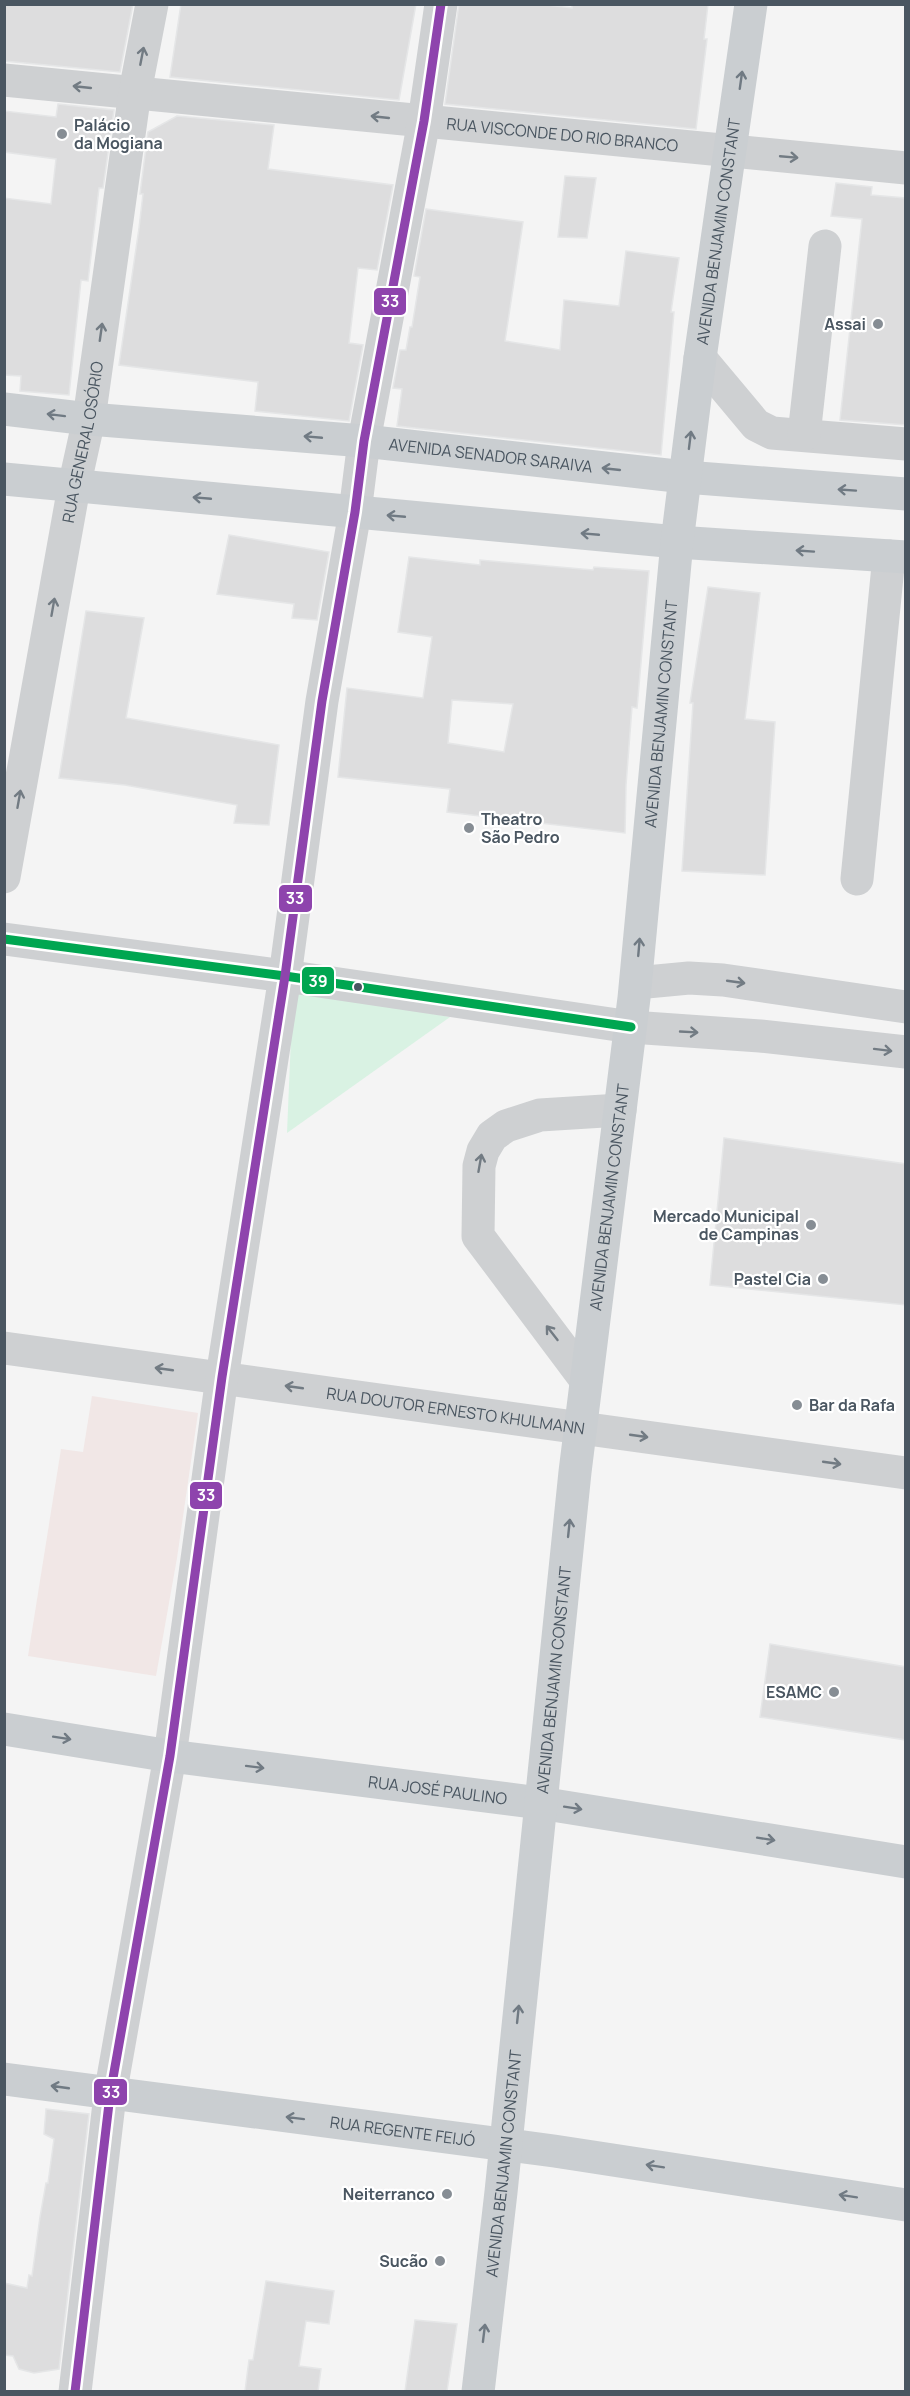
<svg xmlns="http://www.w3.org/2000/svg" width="910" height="2396" viewBox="0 0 910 2396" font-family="Manrope,sans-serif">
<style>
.medical{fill:#f1e7e6}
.green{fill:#d9f2e3}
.building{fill:#ddddde;stroke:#e5e6e7;stroke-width:1.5;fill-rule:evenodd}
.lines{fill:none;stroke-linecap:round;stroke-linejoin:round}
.minor{stroke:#ced0d2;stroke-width:33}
.major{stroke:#caced1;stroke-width:33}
.bus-1-casing{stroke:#fff;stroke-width:14}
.bus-2-casing{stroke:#fff;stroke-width:14}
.bus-1{stroke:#00a651;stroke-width:9}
.bus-2{stroke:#8e44ad;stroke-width:9}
.oneway{stroke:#727b83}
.oneway2{stroke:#707a83}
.poi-dot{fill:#868d94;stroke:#fff;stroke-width:2}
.bus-dot{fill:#4a5661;stroke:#fff;stroke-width:2}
.labels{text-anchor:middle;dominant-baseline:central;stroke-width:4.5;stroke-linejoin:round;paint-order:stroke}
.poi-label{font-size:16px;font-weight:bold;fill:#4a5661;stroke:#fff;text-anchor:end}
.street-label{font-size:16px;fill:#4a5661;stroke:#fff}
.line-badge{stroke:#fff;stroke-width:2}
.badge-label{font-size:16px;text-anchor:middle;font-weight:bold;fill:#fff}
</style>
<rect width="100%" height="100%" fill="#f4f4f4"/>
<polygon class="medical" points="92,1396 198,1413 177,1558 156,1676 28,1656 61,1449 83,1452"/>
<polygon class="green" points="293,990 450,1017 287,1133"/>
<g class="building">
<polygon points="4,4 133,4 120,72 4,61"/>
<polygon points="181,4 416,4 399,100 170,77"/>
<polygon points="459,4 539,4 572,8 572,4 708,4 704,39 707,39 696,129 445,104"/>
<polygon points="58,104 114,110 103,188 99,188 88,281 81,280 69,395 20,391 21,376 4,375 4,198 51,204 56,159 4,152 4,111 56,117"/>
<polygon points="177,116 274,125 268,169 393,185 377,270 358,268 349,343 363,345 349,421 255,411 258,382 119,365 139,228 143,194 140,194 148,132"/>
<polygon points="565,176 596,178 587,238 558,237"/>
<polygon points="836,183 872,187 871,195 906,198 906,425 840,420 862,219 831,216"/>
<polygon points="426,209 523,222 505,341 560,350 564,300 619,306 626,251 679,258 671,312 674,312 661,455 397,426 402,389 393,388 400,350 406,350 410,327 412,327 420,277 414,276"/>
<polygon points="229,535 329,552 317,620 292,618 294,604 217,594"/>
<path d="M409,557L480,565V560L593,570L594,567L649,571L637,708L632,707L626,785L625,833L447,812L450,789L338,777L347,688L423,698L432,637L398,632ZM452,700L513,704L504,752L448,743Z"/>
<polygon points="708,587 760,593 745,719 775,722 765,875 682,871 693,703 690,703"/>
<polygon points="86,611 144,618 126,718 279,745 269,825 234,823 237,805 125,785 59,778"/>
<polygon points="724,1138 906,1164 906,1305 710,1285"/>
<polygon points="770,1644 906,1667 906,1740 760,1717"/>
<polygon points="46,2109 89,2114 59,2369 34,2373 19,2369 13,2356 4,2355 4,2283 27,2288 29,2275 32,2276 40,2217 46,2183 48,2183 54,2139 44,2134"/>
<polygon points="266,2281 334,2291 329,2324 306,2321 299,2366 321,2369 318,2391 245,2391 249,2360 253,2360"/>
<polygon points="415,2320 457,2324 447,2391 405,2391"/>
</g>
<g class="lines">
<g class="minor">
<path id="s1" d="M4,80L906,168"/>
<polyline points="700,358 756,425 772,433 906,444"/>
<polyline points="804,435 825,246"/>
<path id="s2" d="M4,877L74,487L89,419L135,92L152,4"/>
<polyline points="857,879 889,556"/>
<polyline points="4,939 285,976 631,1027 760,1036 906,1052"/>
<polyline points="636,983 689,978 723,980 906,1007"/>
<path id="s3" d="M4,1348L906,1473"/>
<polyline points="586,1380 478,1236 479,1166 483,1151 492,1136 506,1126 540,1115 620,1110"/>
<polyline points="75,2392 110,2095 170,1756 222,1377 285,976 322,701 355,512 364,441 424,121 441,4"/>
</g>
<g class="major">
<path id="s4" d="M4,409L89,419L364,441L685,477L906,494"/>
<polyline points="4,479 677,542 906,557"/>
<path id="s5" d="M4,1729L170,1756L540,1803L906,1862"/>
<path id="s6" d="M4,2079L554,2151L906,2205"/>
<path id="s7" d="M478,2392L501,2192L575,1472L634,998L677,542L700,358L751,4"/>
</g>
<defs>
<polyline id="bus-1" points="4,939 285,976 631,1027"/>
<polyline id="bus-2" points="75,2392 110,2095 170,1756 222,1377 285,976 322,701 355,512 364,441 424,121 441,4"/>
</defs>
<use href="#bus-1" class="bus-1-casing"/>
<use href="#bus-2" class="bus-2-casing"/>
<use href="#bus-1" class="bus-1"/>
<use href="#bus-2" class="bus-2"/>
</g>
<defs><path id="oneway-shaft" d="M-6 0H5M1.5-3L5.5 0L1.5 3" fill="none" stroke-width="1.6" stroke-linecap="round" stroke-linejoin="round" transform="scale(1.5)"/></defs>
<g class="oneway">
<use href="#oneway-shaft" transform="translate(142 56) rotate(-79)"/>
<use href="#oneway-shaft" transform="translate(82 87) rotate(-174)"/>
<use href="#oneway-shaft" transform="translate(380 117) rotate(-174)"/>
<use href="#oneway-shaft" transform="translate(789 157) rotate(5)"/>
<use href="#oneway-shaft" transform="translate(101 332) rotate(-82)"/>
<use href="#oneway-shaft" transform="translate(53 607) rotate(-80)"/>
<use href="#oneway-shaft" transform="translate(19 799) rotate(-80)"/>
<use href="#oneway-shaft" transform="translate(736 982) rotate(8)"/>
<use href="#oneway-shaft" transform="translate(689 1032) rotate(3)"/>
<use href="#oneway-shaft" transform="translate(883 1050) rotate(7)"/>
<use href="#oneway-shaft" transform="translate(480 1163) rotate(-80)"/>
<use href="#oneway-shaft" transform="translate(552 1333) rotate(-128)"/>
<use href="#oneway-shaft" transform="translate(164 1369) rotate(-172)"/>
<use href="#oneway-shaft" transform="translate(294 1387) rotate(-172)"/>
<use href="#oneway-shaft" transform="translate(639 1436) rotate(8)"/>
<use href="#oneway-shaft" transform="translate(832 1463) rotate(8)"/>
</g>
<g class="oneway2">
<use href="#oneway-shaft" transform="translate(741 80) rotate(-82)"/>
<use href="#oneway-shaft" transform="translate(56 415) rotate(-173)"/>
<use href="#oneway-shaft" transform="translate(313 437) rotate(-175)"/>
<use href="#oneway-shaft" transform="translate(690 440) rotate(-83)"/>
<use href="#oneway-shaft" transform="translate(611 469) rotate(-174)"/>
<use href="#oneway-shaft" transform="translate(847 490) rotate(-176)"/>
<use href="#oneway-shaft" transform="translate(202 498) rotate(-175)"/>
<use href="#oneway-shaft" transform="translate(396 516) rotate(-175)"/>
<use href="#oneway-shaft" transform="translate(590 534) rotate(-175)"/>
<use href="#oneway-shaft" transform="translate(805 551) rotate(-176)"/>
<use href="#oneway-shaft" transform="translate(639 947) rotate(-85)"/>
<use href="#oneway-shaft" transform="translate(569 1528) rotate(-84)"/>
<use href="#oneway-shaft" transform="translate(62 1738) rotate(9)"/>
<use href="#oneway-shaft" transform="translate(255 1767) rotate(7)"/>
<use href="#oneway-shaft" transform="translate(573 1808) rotate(9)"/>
<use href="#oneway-shaft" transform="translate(766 1839) rotate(9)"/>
<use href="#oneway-shaft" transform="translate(518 2014) rotate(-84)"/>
<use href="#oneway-shaft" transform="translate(60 2087) rotate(-172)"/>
<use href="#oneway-shaft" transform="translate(295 2118) rotate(-173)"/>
<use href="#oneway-shaft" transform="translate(655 2166) rotate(-171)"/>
<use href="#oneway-shaft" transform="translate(848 2196) rotate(-171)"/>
<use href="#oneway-shaft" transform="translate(484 2333) rotate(-83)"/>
</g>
<g class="poi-dot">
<circle cx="62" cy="134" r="6"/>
<circle cx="878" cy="324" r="6"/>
<circle cx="469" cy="828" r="6"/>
<circle cx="811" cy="1225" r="6"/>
<circle cx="823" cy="1279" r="6"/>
<circle cx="797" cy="1405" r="6"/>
<circle cx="834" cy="1692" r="6"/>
<circle cx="447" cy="2194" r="6"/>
<circle cx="440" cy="2261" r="6"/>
</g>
<circle class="bus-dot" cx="358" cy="987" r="5"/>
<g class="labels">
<g class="poi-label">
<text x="74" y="125" text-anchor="start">Palácio<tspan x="74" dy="18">da Mogiana</tspan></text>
<text x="866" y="324">Assai</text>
<text x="481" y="819" text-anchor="start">Theatro<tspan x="481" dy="18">São Pedro</tspan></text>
<text x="799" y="1216">Mercado Municipal<tspan x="799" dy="18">de Campinas</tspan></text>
<text x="811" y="1279">Pastel Cia</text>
<text x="809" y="1405" text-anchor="start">Bar da Rafa</text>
<text x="822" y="1692">ESAMC</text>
<text x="435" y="2194">Neiterranco</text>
<text x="428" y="2261">Sucão</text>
</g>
<g class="street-label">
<text stroke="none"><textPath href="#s1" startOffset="561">RUA VISCONDE DO RIO BRANCO</textPath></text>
<text stroke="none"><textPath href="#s7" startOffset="2174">AVENIDA BENJAMIN CONSTANT</textPath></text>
<text stroke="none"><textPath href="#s2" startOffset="442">RUA GENERAL OSÓRIO</textPath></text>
<text stroke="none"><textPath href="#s4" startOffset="489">AVENIDA SENADOR SARAIVA</textPath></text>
<text stroke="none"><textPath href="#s7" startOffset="1688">AVENIDA BENJAMIN CONSTANT</textPath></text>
<text stroke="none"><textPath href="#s7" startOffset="1202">AVENIDA BENJAMIN CONSTANT</textPath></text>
<text stroke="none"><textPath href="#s3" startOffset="456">RUA DOUTOR ERNESTO KHULMANN</textPath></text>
<text stroke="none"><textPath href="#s7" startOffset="716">AVENIDA BENJAMIN CONSTANT</textPath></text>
<text stroke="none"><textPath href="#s5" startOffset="438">RUA JOSÉ PAULINO</textPath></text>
<text stroke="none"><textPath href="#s6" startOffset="402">RUA REGENTE FEIJÓ</textPath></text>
<text stroke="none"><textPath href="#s7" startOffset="230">AVENIDA BENJAMIN CONSTANT</textPath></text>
</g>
</g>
<g class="line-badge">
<rect x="373" y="287" width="34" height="29" rx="6" fill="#8e44ad"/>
<rect x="278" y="884" width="35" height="29" rx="6" fill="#8e44ad"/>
<rect x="301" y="966" width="34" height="29" rx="6" fill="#00a651"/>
<rect x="189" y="1481" width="34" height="29" rx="6" fill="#8e44ad"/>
<rect x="93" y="2078" width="35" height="28" rx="6" fill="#8e44ad"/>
</g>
<g class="badge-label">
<text x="390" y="307">33</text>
<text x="295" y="904">33</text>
<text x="318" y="987">39</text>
<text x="206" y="1501">33</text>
<text x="111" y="2098">33</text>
</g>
<rect width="910" height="2396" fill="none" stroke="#4a5661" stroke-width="12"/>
</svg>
